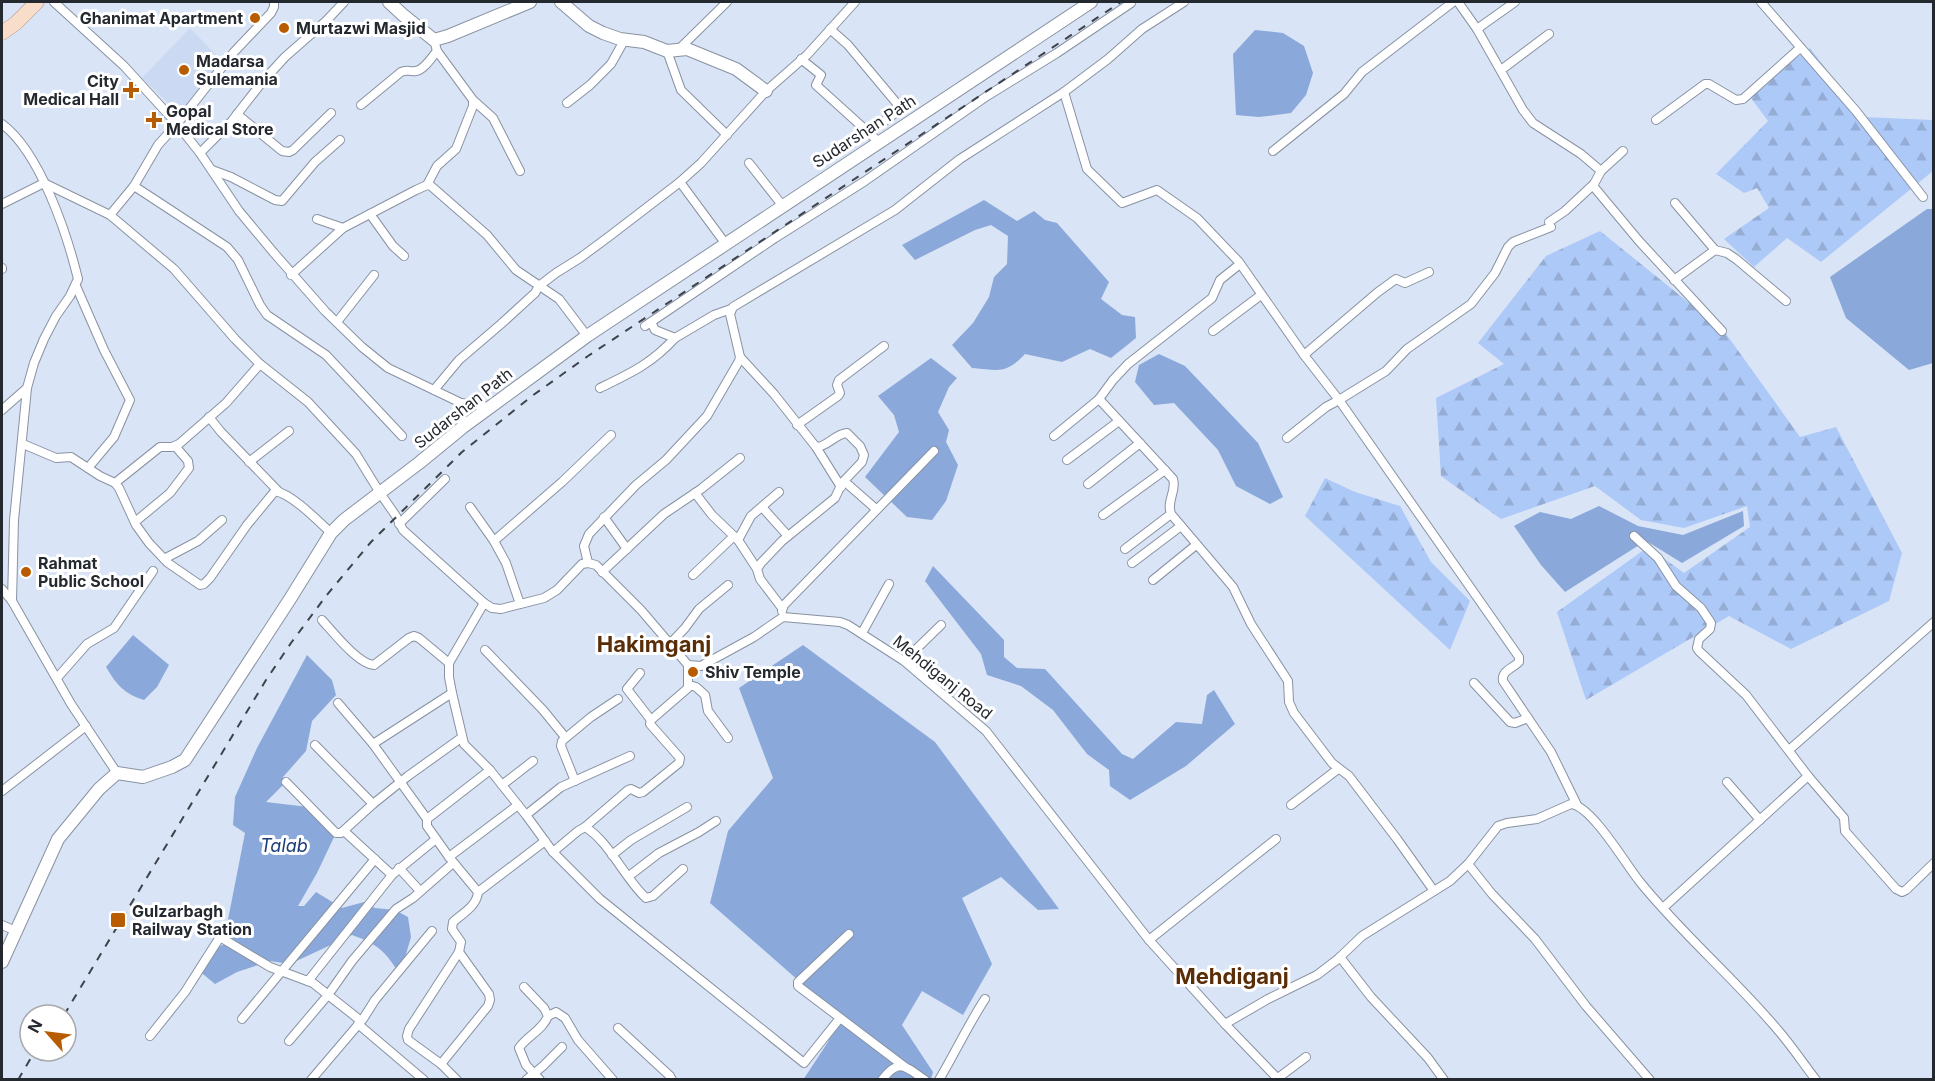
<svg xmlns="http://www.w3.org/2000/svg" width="1935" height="1081" viewBox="0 0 1935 1081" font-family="Inter,sans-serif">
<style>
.built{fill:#ccd9f2}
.forest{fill:url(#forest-firs)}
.water{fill:#8aa8da}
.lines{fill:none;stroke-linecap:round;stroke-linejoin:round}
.street-casing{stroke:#8892a2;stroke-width:10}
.secondary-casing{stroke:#8892a2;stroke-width:14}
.primary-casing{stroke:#ac8f7e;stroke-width:15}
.street{stroke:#fff;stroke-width:8}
.secondary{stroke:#fff;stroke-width:12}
.primary{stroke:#f9ddcb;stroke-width:14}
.rail{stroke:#3e434b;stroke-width:2;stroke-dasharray:8 8;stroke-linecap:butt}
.poi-dot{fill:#b85c01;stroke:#fff;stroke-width:2}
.labels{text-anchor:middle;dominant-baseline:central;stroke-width:6;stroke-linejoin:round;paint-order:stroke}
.poi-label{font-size:16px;font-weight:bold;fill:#24282f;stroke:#fff;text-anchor:start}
.street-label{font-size:16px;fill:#24282f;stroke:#fff}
.water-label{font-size:18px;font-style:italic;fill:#1b3e7a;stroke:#fff}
.district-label{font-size:22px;font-weight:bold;fill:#592d08;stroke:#fff}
</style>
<defs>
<pattern id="forest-firs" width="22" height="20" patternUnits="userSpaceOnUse" patternTransform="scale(1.5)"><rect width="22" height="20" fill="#adc9f8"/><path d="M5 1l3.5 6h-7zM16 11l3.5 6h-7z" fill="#95add5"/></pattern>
</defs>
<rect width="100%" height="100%" fill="#d9e4f6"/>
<polygon class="built" points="190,28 223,62 182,116 142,78"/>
<g class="forest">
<polygon points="1810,48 1862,117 1933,120 1933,171 1821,262 1787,238 1754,267 1724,239 1769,208 1757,188 1744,193 1716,174 1768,121 1748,94"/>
<polygon points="1600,231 1724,331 1800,437 1836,427 1902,553 1889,601 1791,649 1729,616 1586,700 1557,612 1648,547 1684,573 1750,527 1747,506 1684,528 1641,520 1595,486 1501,519 1441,476 1436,398 1504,364 1478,343 1546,256"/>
<polygon points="1325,478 1355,492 1400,506 1431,562 1470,601 1450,650 1305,516"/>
</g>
<g class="water">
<polygon points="1255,30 1283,33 1304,46 1313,73 1306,95 1291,113 1259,117 1236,115 1233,54"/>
<path d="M984,200L1017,221L1034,211L1045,220L1057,223L1109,282L1101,299L1122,315L1135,317L1136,338L1111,358L1090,349L1062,362L1025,354C1005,375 999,370 972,368L952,345L973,323L989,297L994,277L1007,264L1008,236L991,225L975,230L915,260L902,245Z"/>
<polygon points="1927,209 1934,209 1933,363 1909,370 1846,318 1830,277"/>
<polygon points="1159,354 1185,366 1258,443 1283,497 1270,504 1236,486 1218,450 1174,403 1154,405 1135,382 1139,365"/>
<polygon points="931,358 957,378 949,387 938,412 949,430 946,442 958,465 946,501 932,520 907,517 865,477 899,432 894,415 878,396"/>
<polygon points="1599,506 1638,526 1683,535 1743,511 1744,526 1682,563 1648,542 1636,547 1565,592 1541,565 1514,526 1540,512 1571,519"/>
<polygon points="933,566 1004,640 1004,657 1017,668 1045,669 1122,754 1133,759 1176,722 1202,724 1207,695 1214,690 1235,724 1186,766 1130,800 1110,786 1109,770 1087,754 1053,710 1021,686 987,675 981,654 925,581"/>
<path d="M133,635L169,665L157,687L144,700C124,694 116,684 106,667Z"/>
<polygon points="803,645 935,742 1059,909 1038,910 1001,877 962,898 992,964 963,1015 922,991 902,1025 933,1072 931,1079 803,1080 828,1042 839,1016 710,903 728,831 773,778 739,688"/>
<path d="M307,655L332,680L336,695L312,721L306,751L283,777L284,784L266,802L308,807L335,835L317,873L298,906H304L316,892L342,908L364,902L375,908L395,910L408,917L411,937L400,975C386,952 378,944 352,935L290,964L270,961L237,972L215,984L198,970L219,946L223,945L245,833L233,825L235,797L257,748Z"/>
</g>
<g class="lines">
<defs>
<g id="street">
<polyline points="54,2 124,66 177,124 200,153 239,211 274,253 325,311 362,347 388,368 461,403 489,407"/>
<polyline points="1458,2 1477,29 1515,2"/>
<polyline points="1761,2 1856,111 1923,197"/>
<polyline points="830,29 848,45 899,106 899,110 869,133"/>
<polyline points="1477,29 1523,110 1533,123 1581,154 1601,171 1594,184 1594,187 1639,241 1722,331"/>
<polyline points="678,50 727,2"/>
<polyline points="667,51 681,90 727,135"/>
<polyline points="801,59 821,75 816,85 879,142"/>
<polyline points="1501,70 1549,34"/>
<path d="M1064,92L1087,169L1122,203L1157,190L1197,218L1239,262L1304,355L1339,400L1519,657V662C1513,668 1501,671 1503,681L1551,752L1577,805"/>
<polyline points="473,100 493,118 520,171"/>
<polyline points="567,103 590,85 611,64 625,39"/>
<path d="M361,105L401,72C407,69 409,72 416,71C424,70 432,57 437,51"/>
<polyline points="237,114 282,151 289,152 293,150 331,113"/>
<polyline points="1656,120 1705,84 1709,84 1736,100 1743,99 1800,48"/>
<path d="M2,124C40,152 67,234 78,279L70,296L56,316L44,339L34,363L27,388L14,520L12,601"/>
<polyline points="1273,151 1344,94 1362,72 1453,2"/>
<polyline points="200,153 231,122 263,81 285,57 326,21 344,2"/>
<polyline points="749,163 782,205"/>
<polyline points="212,170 231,177 275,200 282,201 315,162 340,140"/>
<polyline points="1601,171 1623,151"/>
<polyline points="680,182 725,243"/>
<polyline points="427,185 437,166 456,149 473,106 473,100 437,51 434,40"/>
<polyline points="134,186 227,247 238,260 260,305 267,315 326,355 402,436"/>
<polyline points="1675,203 1715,250"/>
<polyline points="2,204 44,183 110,215 174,269 235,339 260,364 308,402 345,442 356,454 380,493 396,516 403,530 484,603 492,608 501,609 544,598 557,590 582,564 588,563 596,565 641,610 688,665 701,666 754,637 783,617 840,622 848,625 904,661 986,731 1149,940 1225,1024 1279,1080"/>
<polyline points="370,214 393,246 404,256"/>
<polyline points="110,215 134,186 158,145 177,124 234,52 271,13 274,7 274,2"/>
<polyline points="317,219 343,228"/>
<polyline points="1549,222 1565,211 1594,184"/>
<polyline points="2,269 2,268"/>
<polyline points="291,275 343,228 416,190 427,185 431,186 487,235 516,270 559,299 587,336"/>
<polyline points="1674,280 1715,250 1727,253 1736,259 1786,301"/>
<polyline points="76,286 104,350 130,400 114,437 88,468"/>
<polyline points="337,322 374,275"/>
<polyline points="651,322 655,330 675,338 714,315 731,309"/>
<polyline points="645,326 775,238 865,181 987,96 1057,53 1131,3"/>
<polyline points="1213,331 1261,295"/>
<polyline points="1304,355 1378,292 1396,279 1405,283 1429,272"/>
<path d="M740,357L774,394L816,447C827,447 835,434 847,433L860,446L864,455L862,462L842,483L835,498L782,541L761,563L757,569L760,579L782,608"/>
<path d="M600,388C631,373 651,364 675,338"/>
<polyline points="434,390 459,360 501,324 535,293 539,286 556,273 580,258 611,235 680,182 701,163 766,91 807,55 855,2"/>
<path d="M1099,399L1173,479C1177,491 1166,501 1171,514L1233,587L1251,624L1288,681L1289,702L1294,713L1332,763L1349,776L1397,839L1434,891"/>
<polyline points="461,403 463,427"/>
<polyline points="2,410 27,388"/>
<polyline points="209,417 221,432 278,491"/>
<polyline points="797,425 838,396 840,393 837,385 839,380 884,346"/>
<polyline points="1054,436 1099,399 1113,380 1128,364 1212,298 1220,280 1240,264"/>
<polyline points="1287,438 1326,407 1339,400 1386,371 1407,349 1471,304 1495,273 1508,247 1513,242 1551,227"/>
<path d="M23,444L56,458L71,457L100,476L115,483L119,488L136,525L149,543L168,563L200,585L204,584L210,578L247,525L275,491C292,494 318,521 331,533"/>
<polyline points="816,447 841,487"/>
<polyline points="1067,460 1119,421"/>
<polyline points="249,462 289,431"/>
<polyline points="844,481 876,509"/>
<polyline points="115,483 160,447 172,447 179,444 226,403 260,364"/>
<polyline points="1088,484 1140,443"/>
<polyline points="695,493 712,515 738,540 757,569"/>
<polyline points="470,507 494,541 506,563 520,604"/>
<polyline points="762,507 788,536"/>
<polyline points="1103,515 1165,470"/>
<polyline points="604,517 627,549"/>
<polyline points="135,522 170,493 189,468 188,461 175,446"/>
<polyline points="399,524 445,479"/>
<polyline points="1634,536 1658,558 1676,586 1701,608 1711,623 1710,629 1699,639 1697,648 1699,651 1746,695 1808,776 1844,818 1845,831 1896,889 1902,892 1906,890 1934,863"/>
<polyline points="738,540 751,516 779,492"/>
<polyline points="494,541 562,482 611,435"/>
<polyline points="1125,549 1171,514"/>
<polyline points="164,559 198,541 222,520"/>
<polyline points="588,563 584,546 589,534 636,485 666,460 707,416 739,361 740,357 730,314 733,307 895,210 960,159 1064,92 1108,59 1142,29 1184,2"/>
<polyline points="1132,563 1181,526"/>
<polyline points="602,572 664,514 701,489 740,458"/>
<polyline points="693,575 734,536"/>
<polyline points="1153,580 1196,545"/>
<polyline points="2,589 12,601 71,704 117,773"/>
<polyline points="484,603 449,663 449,677 452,693 464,744 490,770 526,815 553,852 600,899 804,1063 840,1018"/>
<polyline points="782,611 784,605 934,451"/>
<path d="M322,620C333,632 358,664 374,665L409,638L414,636L419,638L449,663"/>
<polyline points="862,633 889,584"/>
<polyline points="670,644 685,628 699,609 728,585"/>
<polyline points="485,650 543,710 565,737"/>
<polyline points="904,661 941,625"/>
<polyline points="640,673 627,689 651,720"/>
<polyline points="57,678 87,644 114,628 153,571"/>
<polyline points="1474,683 1510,722 1515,723 1528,718"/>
<polyline points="689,685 696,687 705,695 708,711 728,738"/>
<polyline points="338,703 373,744 427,819 490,770"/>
<polyline points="373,744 452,693"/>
<polyline points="315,745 373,804"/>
<polyline points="1789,750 1934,622"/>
<polyline points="575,781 561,746 562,741 591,717 618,699"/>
<polyline points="286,782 331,828 336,833 341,833 373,804 408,776 461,738"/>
<polyline points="1727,782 1760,820"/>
<polyline points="502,785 533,761"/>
<polyline points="2,791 86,726"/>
<polyline points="1291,805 1338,769"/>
<polyline points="526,815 561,787 630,756"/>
<polyline points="427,819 427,826 449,857"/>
<polyline points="585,827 628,790 631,789 639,793 643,792 679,763 680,758 650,724 651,720 688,688 688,665"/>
<polyline points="344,831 392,875"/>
<path d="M553,852L578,831L585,827C609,841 625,879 646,898L653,896L683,869"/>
<polyline points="612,855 631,840 687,807"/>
<polyline points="1468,864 1492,894 1535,939 1586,1006 1650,1080"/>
<polyline points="399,868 420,891"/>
<polyline points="629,876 659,853 699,832 716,821"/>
<polyline points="478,892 545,841"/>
<polyline points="1663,908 1808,776"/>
<polyline points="2,925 16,931"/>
<polyline points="849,934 798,982 798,986 905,1067"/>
<polyline points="1149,940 1276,839"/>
<polyline points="1340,957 1371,997 1428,1058 1444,1080"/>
<polyline points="308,981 392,875 436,839"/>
<path d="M524,987L544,1008L548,1016C543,1030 527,1036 519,1048L526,1065L540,1080"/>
<polyline points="548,1016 556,1012 565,1018 578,1040 613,1080"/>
<polyline points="242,1019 375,859"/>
<polyline points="358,1024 424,1080"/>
<path d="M1225,1024L1268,999L1317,975L1338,959L1362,936L1450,881L1468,864L1498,826L1507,823L1537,819L1571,804C1592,806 1626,865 1640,882C1682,934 1734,978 1777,1029C1791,1045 1803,1063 1816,1080"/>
<polyline points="618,1028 670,1076 672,1080"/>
<polyline points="150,1036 185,992 220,937 270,967 313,983 361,1021"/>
<polyline points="289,1041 328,995 352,961 396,909 413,898 453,863"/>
<polyline points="441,1064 488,1006 490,1000 489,994 459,952"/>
<polyline points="1278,1078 1306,1057"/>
<polyline points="311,1080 363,1019 375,1000 432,931"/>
<path d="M457,1080L441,1064L408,1040L407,1036L409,1029L459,952L461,942L452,929L453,922C463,913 477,906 478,892L449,857L518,805"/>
<polyline points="526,1080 543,1066 562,1047"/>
<path d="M882,1080C899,1057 906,1067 925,1080"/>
<path d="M939,1080C955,1053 968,1025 985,999"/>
</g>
<g id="secondary">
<polyline points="389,2 403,15 434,40 448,36 530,2"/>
<polyline points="561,2 589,26 603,33 620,39 644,42 667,51 687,49 736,69 766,91"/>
<polyline points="2,962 58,839 99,789 117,773 143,777 172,767 185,760 290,599 331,533 344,520 419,463 463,427 587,336 1091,2"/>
</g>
<polyline id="primary" points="2,33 16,23 37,2"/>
</defs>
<use href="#street" class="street-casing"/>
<use href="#secondary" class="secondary-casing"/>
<use href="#primary" class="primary-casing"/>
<use href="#street" class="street"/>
<use href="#secondary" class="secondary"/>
<use href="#primary" class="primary"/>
<g class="rail">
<polyline points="64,1015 266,680 291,643 326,596 371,542 462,452 532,396 588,356 1121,2"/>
<polyline points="18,1080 35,1051"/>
</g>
</g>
<g class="poi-dot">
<circle cx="255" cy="18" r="6"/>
<circle cx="284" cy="28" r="6"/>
<circle cx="184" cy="70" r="6"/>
<path d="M128 81h6v6h6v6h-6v6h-6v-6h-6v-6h6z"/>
<path d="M151 111h6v6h6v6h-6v6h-6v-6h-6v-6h6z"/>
<circle cx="26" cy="572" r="6"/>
<circle cx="693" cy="672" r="6"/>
<rect x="110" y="912" width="16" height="16" rx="3"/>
</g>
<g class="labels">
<g class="poi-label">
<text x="243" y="18" text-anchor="end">Ghanimat Apartment</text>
<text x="296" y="28">Murtazwi Masjid</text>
<text x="196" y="61">Madarsa<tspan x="196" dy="18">Sulemania</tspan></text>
<text x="119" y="81" text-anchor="end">City<tspan x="119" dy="18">Medical Hall</tspan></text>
<text x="166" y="111">Gopal<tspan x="166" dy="18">Medical Store</tspan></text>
<text x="38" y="563">Rahmat<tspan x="38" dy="18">Public School</tspan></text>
<text x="705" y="672">Shiv Temple</text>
<text x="132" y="911">Gulzarbagh<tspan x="132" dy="18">Railway Station</tspan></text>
</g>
<g class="street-label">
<text transform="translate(864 131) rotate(-33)">Sudarshan Path</text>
<text transform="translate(463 408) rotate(-38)">Sudarshan Path</text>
<text transform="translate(943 677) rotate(39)">Mehdiganj Road</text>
</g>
<g class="water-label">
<text x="284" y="845">Talab</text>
</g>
<g class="district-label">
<text x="654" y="644">Hakimganj</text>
<text x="1232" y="976">Mehdiganj</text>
</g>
</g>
<rect width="1935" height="1081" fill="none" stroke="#24282f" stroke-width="6"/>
<g transform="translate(48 1033) rotate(298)"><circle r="28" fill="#ffffff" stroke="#a7a9ac" stroke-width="1.5"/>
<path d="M0-4.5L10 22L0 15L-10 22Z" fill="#b85c01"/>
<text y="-9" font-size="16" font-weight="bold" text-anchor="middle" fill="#24282f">N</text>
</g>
</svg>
